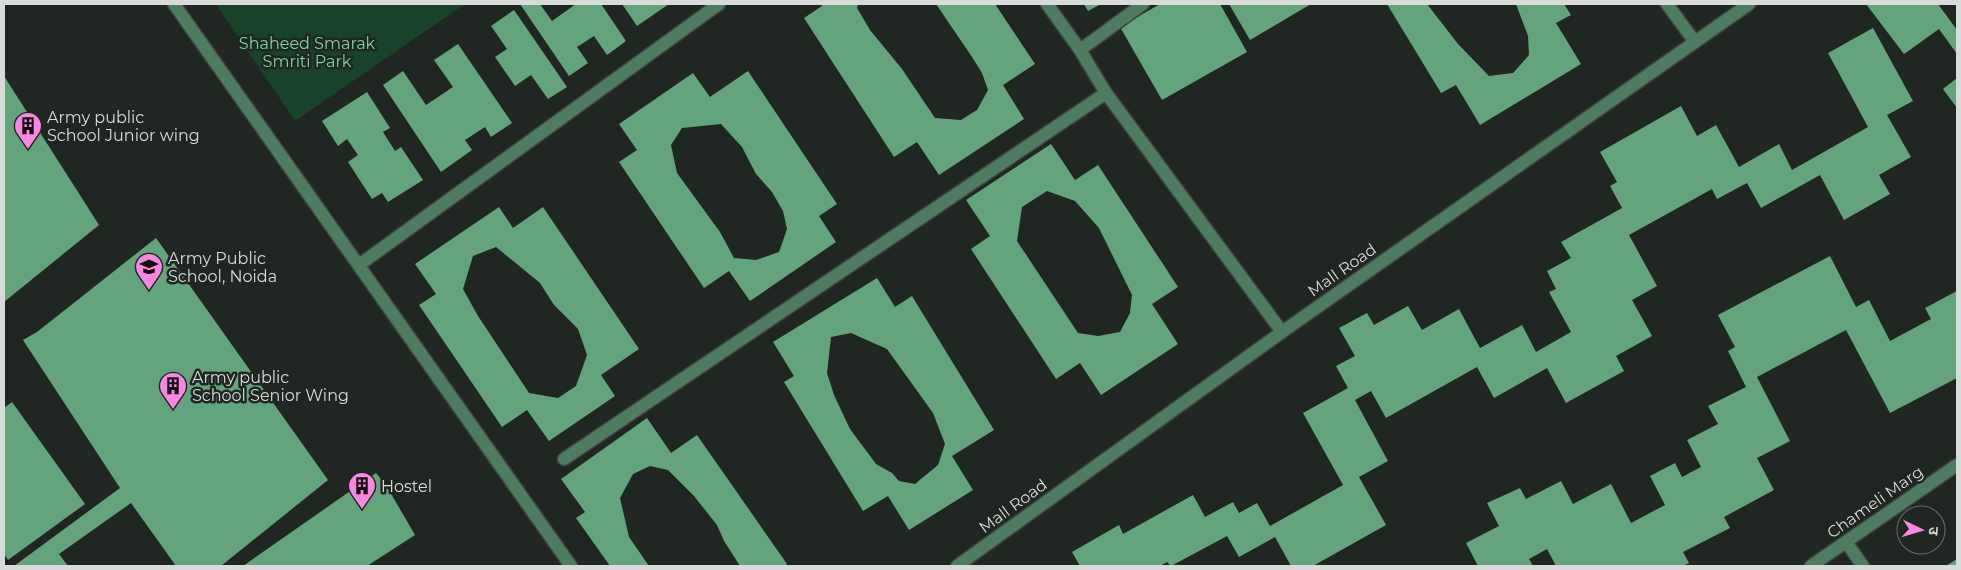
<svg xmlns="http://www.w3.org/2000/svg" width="1961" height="570" viewBox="0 0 1961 570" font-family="Montserrat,'Noto Sans Devanagari',sans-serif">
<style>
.green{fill:#18432b}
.building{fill:#64a47d;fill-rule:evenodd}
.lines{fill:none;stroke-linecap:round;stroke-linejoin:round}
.minor-casing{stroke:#3d433f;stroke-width:15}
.minor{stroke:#4e7c60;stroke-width:12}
.labels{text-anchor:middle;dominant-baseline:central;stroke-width:5;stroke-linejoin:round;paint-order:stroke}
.park-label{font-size:16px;fill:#7bd6a0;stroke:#202622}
.poi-label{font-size:16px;fill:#d8dbd9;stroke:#202622;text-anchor:start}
.street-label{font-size:16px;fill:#d8dbd9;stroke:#202622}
</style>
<rect width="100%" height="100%" fill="#202622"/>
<polygon class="green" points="216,4 465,4 295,121"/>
<g class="building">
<polygon points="520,4 540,4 552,21 576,4 601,4 626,41 607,55 594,36 577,47 588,63 569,76"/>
<polygon points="622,4 669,4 637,26"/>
<polygon points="821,4 858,4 857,8 870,30 902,69 935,118 961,120 977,110 988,90 982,73 972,57 936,4 995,4 1035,64 1003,85 1024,119 939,175 917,142 894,157 804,18 822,6"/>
<polygon points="1084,4 1101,4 1088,11"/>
<polygon points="1160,4 1220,4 1247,52 1162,100 1120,27"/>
<polygon points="1229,4 1311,4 1250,40"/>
<polygon points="1387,4 1427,4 1458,44 1489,76 1513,73 1529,55 1528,36 1516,4 1564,4 1571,15 1556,23 1581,64 1480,125 1456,85 1441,93"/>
<polygon points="1866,4 1938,4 1957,30 1957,54 1939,29 1904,54"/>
<polygon points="514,10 567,87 548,99 531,75 515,86 495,57 507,49 491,26"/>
<polygon points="1873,28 1913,101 1887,115 1911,157 1879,175 1890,194 1844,220 1820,175 1761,208 1747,183 1717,199 1712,189 1629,235 1657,286 1632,300 1652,336 1616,356 1624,371 1566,403 1547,368 1494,398 1477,367 1386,418 1371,391 1355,400 1388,461 1359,477 1386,525 1313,566 1291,566 1275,537 1239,557 1227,536 1171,566 1167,562 1160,566 1080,566 1072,552 1119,525 1123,534 1193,495 1205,517 1233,502 1239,513 1257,503 1270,526 1343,485 1303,413 1348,388 1336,366 1355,356 1339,328 1367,313 1374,325 1408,306 1422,330 1459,309 1480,348 1522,325 1536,352 1571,332 1549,292 1556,289 1547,271 1571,258 1561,242 1622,208 1610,186 1617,182 1600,152 1681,106 1697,136 1716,125 1739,167 1779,144 1792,170 1868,127 1828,53"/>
<polygon points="458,44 512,123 491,137 485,127 465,140 472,150 441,172 383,85 403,71 426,105 453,87 434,60"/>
<path d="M748,71L837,204L819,216L836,242L750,301L729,271L704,288L619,162L637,150L619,124L693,73L710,97ZM721,124L742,147L756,174L772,192L783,211L787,229L779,252L756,260L734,258L720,232L677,173L671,145L682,128Z"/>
<polygon points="4,76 99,225 4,302"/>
<polygon points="1957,78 1957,108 1943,89"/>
<polygon points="367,92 390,128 383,132 395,151 401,147 423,180 388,202 382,193 372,199 348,162 358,155 347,139 338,146 322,121"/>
<path d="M1051,144L1075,180L1098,165L1178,287L1152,304L1178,344L1101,395L1080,363L1056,379L971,249L990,236L966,200ZM1047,191L1075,201L1099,228L1132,295L1130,313L1120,332L1098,336L1078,333L1017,241L1022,207Z"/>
<path d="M499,207L513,228L543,207L639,349L601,375L615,396L549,441L527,410L502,427L419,305L436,294L415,264ZM496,247L540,283L554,305L578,329L587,355L576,386L558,398L529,393L478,316L463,289L473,256Z"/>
<polygon points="156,238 328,480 221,566 176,566 131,503 59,554 68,566 14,566 120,488 23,340 37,332"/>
<polygon points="1830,256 1856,307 1869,300 1890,341 1931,319 1925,308 1957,291 1957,378 1890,413 1846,330 1757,377 1790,441 1757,458 1774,490 1724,517 1730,528 1683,552 1689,563 1683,566 1556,566 1547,549 1529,559 1533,566 1478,566 1466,543 1499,526 1487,503 1520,488 1526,499 1561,481 1573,504 1611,484 1631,523 1665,505 1650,476 1675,463 1682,477 1701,467 1687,440 1718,424 1708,406 1746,387 1728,351 1735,347 1718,315"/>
<path d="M877,278L895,307L912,296L994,430L952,456L973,490L909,530L888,496L863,511L784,382L794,376L773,342ZM851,333L887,349L933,413L945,444L938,465L915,484L899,481L892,473L876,464L850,429L834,395L827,373L831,337Z"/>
<polygon points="12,402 85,504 8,560 4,554 4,408"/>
<polygon points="647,418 671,453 697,435 787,564 784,566 740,566 724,541 717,525 694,496 668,470 650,466 633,474 620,498 629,537 649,566 610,566 576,518 585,512 561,479"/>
<polygon points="376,473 386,485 415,535 367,566 243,566"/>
<polygon points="1957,559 1957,566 1946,566"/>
</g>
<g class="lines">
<defs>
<g id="minor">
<polyline points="174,4 571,566"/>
<polyline points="1047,4 1080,50 1106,93 1282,332"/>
<polyline points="1667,4 1695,42"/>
<polyline points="1080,50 1143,4"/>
<polyline points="359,265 719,4"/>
<polyline points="564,459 1106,93"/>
<polyline points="1846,542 1863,566"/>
<polyline points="957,566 1282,332 1749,4"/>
<polyline points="1811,566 1957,465"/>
</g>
</defs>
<use href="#minor" class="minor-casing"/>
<use href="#minor" class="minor"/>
</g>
<defs>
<symbol id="building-pin" viewBox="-11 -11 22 30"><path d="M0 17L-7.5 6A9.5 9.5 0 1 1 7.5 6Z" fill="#fd86e2" stroke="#202622"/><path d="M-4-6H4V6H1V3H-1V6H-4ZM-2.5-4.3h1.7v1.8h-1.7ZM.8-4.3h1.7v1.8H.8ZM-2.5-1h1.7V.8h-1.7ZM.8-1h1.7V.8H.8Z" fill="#111"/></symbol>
<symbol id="school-pin" viewBox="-11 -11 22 30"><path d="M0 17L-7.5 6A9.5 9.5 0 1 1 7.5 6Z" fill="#fd86e2" stroke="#202622"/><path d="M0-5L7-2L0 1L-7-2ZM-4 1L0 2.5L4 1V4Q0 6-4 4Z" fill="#111"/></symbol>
</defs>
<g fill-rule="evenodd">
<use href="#building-pin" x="12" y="110" width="32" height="43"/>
<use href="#school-pin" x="133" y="251" width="32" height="43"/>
<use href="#building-pin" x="157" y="370" width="32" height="43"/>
<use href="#building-pin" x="346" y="470" width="32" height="43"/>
</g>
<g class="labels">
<g class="park-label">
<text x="307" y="43">Shaheed Smarak<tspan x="307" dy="18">Smriti Park</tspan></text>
</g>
<g class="poi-label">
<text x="47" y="117">Army public<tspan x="47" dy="18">School Junior wing</tspan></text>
<text x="168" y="258">Army Public<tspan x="168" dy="18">School, Noida</tspan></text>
<text x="192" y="377">Army public<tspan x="192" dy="18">School Senior Wing</tspan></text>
<text x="381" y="486">Hostel</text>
</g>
<g class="street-label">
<text transform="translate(1342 270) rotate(-35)">Mall Road</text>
<text transform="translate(1875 502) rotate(-35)">Chameli Marg</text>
<text transform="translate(1013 506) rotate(-36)">Mall Road</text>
</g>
</g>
<rect width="1961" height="570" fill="none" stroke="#d8dbd9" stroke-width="10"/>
<g transform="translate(1921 530) rotate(95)"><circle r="24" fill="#202622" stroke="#6a6e6b"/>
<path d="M0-4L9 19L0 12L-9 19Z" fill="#fd86e2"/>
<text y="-8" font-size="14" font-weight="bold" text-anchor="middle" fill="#d8dbd9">उ</text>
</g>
</svg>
